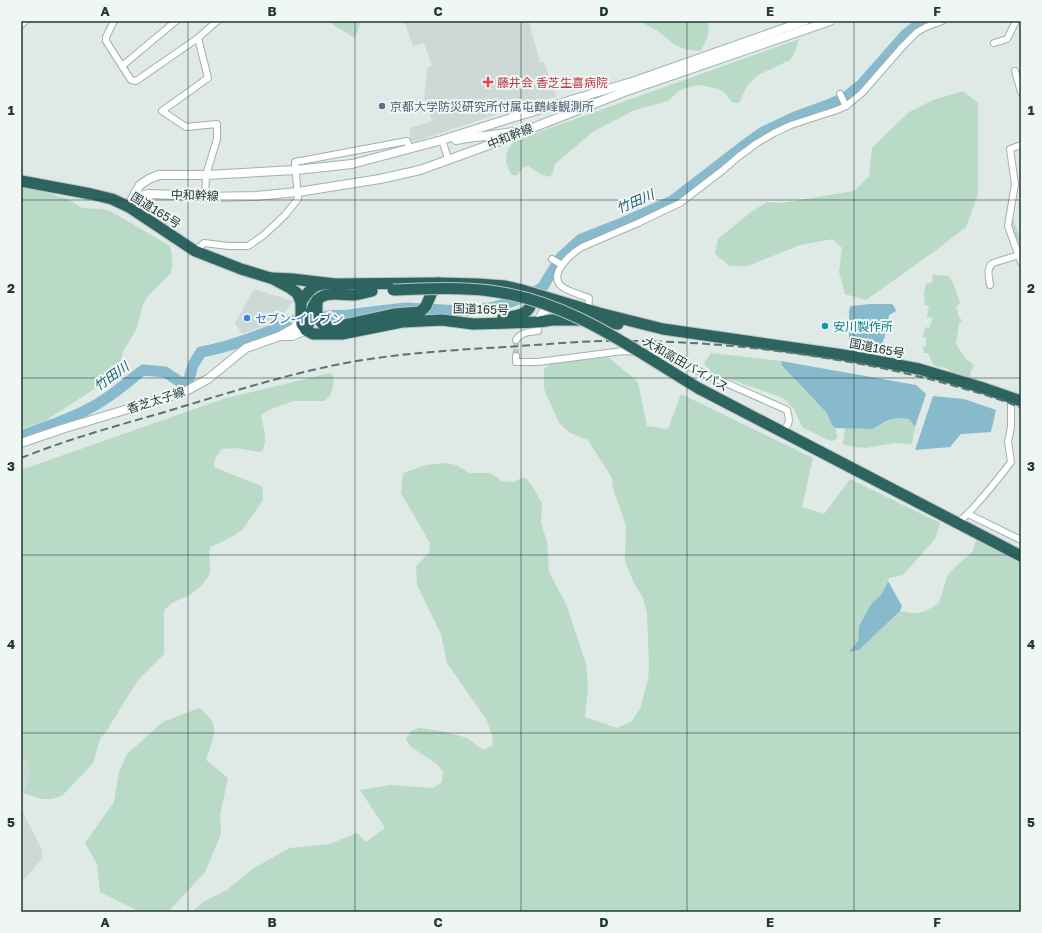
<svg xmlns="http://www.w3.org/2000/svg" width="1042" height="933" viewBox="0 0 1042 933" font-family="'Golos Text','Noto Sans JP',sans-serif">
<style>
.built{fill:#cdd9d5}
.green{fill:#b8dac6}
.water{fill:#88bacd}
.lines{fill:none;stroke-linecap:round;stroke-linejoin:round}
.river{stroke:#88bacd;stroke-width:11}
.street-tunnel{stroke:#b9c6c3;stroke-width:6;stroke-dasharray:6 3;stroke-linecap:butt}
.street-casing{stroke:#a2b1ad;stroke-width:8}
.secondary-casing{stroke:#9eb5af;stroke-width:10}
.highway-casing{stroke:#bcc4c2;stroke-width:13}
.street{stroke:#fff;stroke-width:6}
.secondary{stroke:#fff;stroke-width:8}
.highway{stroke:#2d645f;stroke-width:11}
.rail{stroke:#5a7571;stroke-width:2;stroke-dasharray:8 4;stroke-linecap:butt}
.highway-bridge-casing{stroke:#bcc4c2;stroke-width:13;stroke-linecap:butt}
.highway-bridge{stroke:#2d645f;stroke-width:11}
.grid{fill:none;stroke:#203935;stroke-width:1;stroke-opacity:0.55}
.health-dot{fill:#e0444e;stroke:#eff6f3;stroke-width:1.5}
.service-dot{fill:#5c6f8a;stroke:#eff6f3;stroke-width:1.5}
.shop-dot{fill:#3f7fe0;stroke:#eff6f3;stroke-width:1.5}
.culture-dot{fill:#0f9aa8;stroke:#eff6f3;stroke-width:1.5}
.labels{text-anchor:middle;dominant-baseline:central;stroke-width:4;stroke-linejoin:round;paint-order:stroke}
.health-label{font-size:12px;fill:#be3a42;stroke:#eff6f3;text-anchor:start}
.service-label{font-size:12px;fill:#4e5e75;stroke:#eff6f3;text-anchor:start}
.street-label{font-size:12px;fill:#203935;stroke:#eff6f3}
.shop-label{font-size:12px;fill:#366cbe;stroke:#eff6f3;text-anchor:start}
.culture-label{font-size:12px;fill:#0d838f;stroke:#eff6f3;text-anchor:start}
.water-label{font-size:13px;font-style:italic;fill:#1d5972;stroke:#eff6f3}
.neatline{fill:none;stroke:#203935;stroke-width:1.5}
.grid-label{font-size:13px;text-anchor:middle;font-weight:bold;fill:#203935}
</style>
<rect width="100%" height="100%" fill="#dfe9e6"/>
<g class="built">
<polygon points="404,21 529,21 540,63 544,62 556,97 511,109 474,122 417,141 410,142 410,128 432,121 424,97 428,67 432,66 424,43 413,46"/>
<polygon points="254,289 293,301 286,311 274,322 242,334 235,323"/>
<polygon points="21,758 27,759 30,773 21,797"/>
<polygon points="21,809 42,850 42,859 21,883"/>
</g>
<g class="green">
<polygon points="327,21 361,21 355,38"/>
<path d="M639,21H708C710,33 707,41 700,51L684,49L674,44L658,31Z"/>
<path d="M799,39L795,52L790,60L758,75L747,86L739,103H733L724,92L719,89L700,85L689,87L679,91L668,101L635,110L594,131L555,164L553,173L550,177L540,174L528,166L523,167L517,175H512C505,165 503,152 513,143C515,141 519,140 522,138Z"/>
<polygon points="963,91 978,103 978,194 966,227 939,248 866,300 845,294 839,272 842,248 833,239 800,245 748,266 730,266 715,254 718,239 751,212 767,202 782,203 854,191 869,176 872,148 909,112 933,100"/>
<path d="M21,185L48,191L56,196L66,198L82,208L101,209L110,211L170,246C172,255 174,265 170,274L148,296L143,304L136,330L123,351L119,369L117,374L45,421L21,429Z"/>
<polygon points="1013,219 1021,240 1021,241 1017,244 1008,226 1011,220"/>
<polygon points="933,275 948,276 953,282 960,303 956,307 959,318 961,319 962,321 959,323 956,344 967,361 970,361 974,367 971,371 970,379 954,374 946,368 936,366 933,364 928,353 924,353 923,346 926,346 926,338 923,337 925,327 929,328 933,318 927,317 929,306 925,305 924,293 926,284 932,283"/>
<polygon points="711,353 781,361 782,367 826,412 832,425 836,428 837,438 833,441 828,440 802,427 794,409 783,398 713,373 704,364"/>
<path d="M608,357L638,382L647,426L668,429L681,394L813,458L802,507L824,514L850,479L940,523L935,539L903,575L889,578L881,595L871,604L859,626L858,641L850,651L859,650L900,611C921,615 921,614 939,603L947,577L953,569L973,551L976,540L1021,563V912H192L203,902L227,890L252,869L290,848L330,844L357,833L366,842L385,828L360,790L391,785L433,788L442,782L443,772L437,764L411,747L406,739L411,731L420,728L446,732L467,738L483,750L492,746L493,737L486,719L447,663L441,634L417,585L416,566L429,553L430,543L401,493L403,473L426,465L446,463L456,465L469,473H490L502,481L513,482L522,478L527,479L533,487L542,504L541,523L547,542L549,572L566,604L586,664L588,688L585,717L617,728L632,721L640,709L648,680L649,665L647,612L643,598L633,581L625,561L626,526L613,488L612,478L588,440L570,433L559,423L544,389V369L552,363Z"/>
<path d="M330,373L334,377C333,386 333,396 324,401H293L269,410L261,415C263,426 269,443 261,452L235,448L222,449L215,458L214,467L261,486L263,490V500L243,529L235,535L211,547L209,551L210,572L208,577L202,585L190,595L172,603L164,610V654L138,680L107,730L100,739L93,763L62,796L52,799H42L23,793L30,773L27,759L21,758V470L223,399Z"/>
<polygon points="903,418 909,419 915,427 912,444 895,443 865,448 855,447 843,444 845,428 871,429 876,428 888,420"/>
<path d="M199,708C223,726 213,736 206,760L228,778L220,815L221,834L205,872L168,912H140L100,892L97,864L85,843L114,802L119,772L127,754L163,722Z"/>
</g>
<g class="water">
<polygon points="870,304 892,304 894,306 896,311 889,315 885,336 881,346 849,342 849,312 850,307 852,306"/>
<path d="M781,361L916,385L926,394L915,427L909,419C903,418 895,418 889,420C882,422 878,428 871,429L836,428L832,425L826,412L782,366Z"/>
<polygon points="933,396 964,399 996,410 991,432 961,434 950,447 915,450"/>
<polygon points="888,581 902,606 900,611 859,650 849,652 858,641 859,626 871,604 881,595"/>
</g>
<g class="lines">
<g class="river">
<polyline points="327,316 349,315 371,312 406,308 460,311 490,308 505,304 524,297 542,288 561,257 581,239 622,223 672,201 742,147 763,132 795,117 828,105 846,97 862,84 906,34 923,21"/>
<path d="M21,436C44,427 69,420 90,408C110,398 126,383 143,370L165,372L183,384L189,379L193,365L201,352C230,347 257,336 284,325L290,320"/>
</g>
<polyline class="street-tunnel" points="516,340 516,356"/>
<defs>
<g id="street">
<polyline points="114,21 106,37 106,41 131,80 136,81 198,38"/>
<polyline points="21,25 25,21"/>
<polyline points="994,43 1007,39 1016,21"/>
<polyline points="122,66 176,21"/>
<polyline points="1015,71 1021,92"/>
<polyline points="840,94 846,106"/>
<polyline points="442,140 447,155 447,160"/>
<polyline points="1021,145 1010,149 1015,184 1008,226 1021,262"/>
<polyline points="205,197 206,175 217,139 217,124 186,127 162,111 208,78 198,38 217,21"/>
<polyline points="195,251 204,243 229,246 248,246 264,235 285,215 298,199 295,162 407,141 410,149"/>
<polyline points="552,259 562,265"/>
<path d="M990,285C989,277 986,268 993,263L1019,255"/>
<path d="M587,311L588,310L589,298C581,295 567,291 561,286C548,273 572,253 582,247L638,223L680,203L723,170L738,157L757,143L774,133L791,125L837,110L846,106L862,93L903,46L917,32L926,27L942,21"/>
<path d="M516,340C521,332 529,332 538,331L539,322V317L542,312L549,310L555,311"/>
<path d="M645,353H651L667,357L787,410C790,421 790,422 783,432"/>
<polyline points="516,356 516,362 538,362 623,351 636,352"/>
<polyline points="968,514 1021,540"/>
<path d="M958,523C978,505 995,483 1011,462L1008,442L1011,427V397"/>
</g>
<g id="secondary">
<path d="M456,140C474,136 493,136 512,132"/>
<polyline points="130,204 134,195 140,185 149,179 159,175 206,175 296,170 352,164 442,140 508,119 635,81 805,21"/>
<polyline points="129,207 141,196 149,194 177,195 205,197 256,196 298,192 380,179 420,170 489,145 624,92 830,21"/>
<polyline points="280,336 292,336 306,330"/>
<polyline points="21,443 62,429 184,392 208,379 246,348 280,336 294,328 298,323 301,317"/>
</g>
<g id="highway">
<polyline points="21,181 91,194 112,199 129,207 195,251 241,269 277,280"/>
<polyline points="271,278 292,279 335,284 438,283 477,284 505,286 522,290 599,313 663,329 850,356 919,369 980,387 1021,401"/>
<polyline points="275,280 290,288 297,293 301,302 301,317 302,324 306,330 313,334 342,334 402,322 442,320 473,324 539,322 552,320 578,320 597,321 618,324"/>
<path d="M317,300C317,312 315,318 326,327L339,326L394,314L420,312L426,306L432,292L438,283"/>
<path d="M301,302C307,293 313,284 325,284"/>
<path d="M503,317C513,317 528,315 531,304C533,298 530,296 526,293"/>
<path d="M306,330C311,321 310,311 315,303C323,290 340,295 353,295C359,295 366,292 372,291"/>
<polyline points="698,388 1021,556"/>
</g>
</defs>
<use href="#street" class="street-casing"/>
<use href="#secondary" class="secondary-casing"/>
<use href="#highway" class="highway-casing"/>
<use href="#street" class="street"/>
<use href="#secondary" class="secondary"/>
<use href="#highway" class="highway"/>
<path class="rail" d="M21,458C66,440 112,427 158,414C222,395 285,374 351,362C402,353 454,350 505,347C537,345 570,342 602,341C680,340 756,346 832,359C875,366 917,375 958,387C979,393 1001,399 1021,408"/>
<defs>
<path id="highway-bridge" d="M393,290C425,289 458,287 490,291C570,301 631,348 698,388"/>
</defs>
<use href="#highway-bridge" class="highway-bridge-casing"/>
<use href="#highway-bridge" class="highway-bridge"/>
</g>
<path class="grid" d="M188,21V912M355,21V912M521,21V912M687,21V912M854,21V912M21,200H1021M21,378H1021M21,555H1021M21,733H1021"/>
<path class="health-dot" d="M486 76h4v4h4v4h-4v4h-4v-4h-4v-4h4z"/>
<circle class="service-dot" cx="382" cy="106" r="4"/>
<circle class="shop-dot" cx="247" cy="318" r="4"/>
<circle class="culture-dot" cx="825" cy="326" r="4"/>
<g class="labels">
<g class="health-label">
<text x="497" y="82">藤井会 香芝生喜病院</text>
</g>
<g class="service-label">
<text x="390" y="106">京都大学防災研究所付属屯鶴峰観測所</text>
</g>
<g class="street-label">
<text transform="translate(510 136) rotate(-22)">中和幹線</text>
<text transform="translate(195 195) rotate(2)">中和幹線</text>
<text transform="translate(156 210) rotate(32)">国道165号</text>
<text transform="translate(481 309) rotate(2)">国道165号</text>
<text transform="translate(877 348) rotate(11)">国道165号</text>
<text transform="translate(686 364) rotate(30)">大和高田バイパス</text>
<text transform="translate(156 400) rotate(-18)">香芝太子線</text>
</g>
<g class="shop-label">
<text x="255" y="318">セブン-イレブン</text>
</g>
<g class="culture-label">
<text x="833" y="326">安川製作所</text>
</g>
<g class="water-label">
<text transform="translate(635 201) rotate(-23)">竹田川</text>
<text transform="translate(111 376) rotate(-36)">竹田川</text>
</g>
</g>
<rect width="1042" height="933" fill="none" stroke="#eff6f3" stroke-width="44"/>
<rect x="22" y="22" width="998" height="889" class="neatline"/>
<g class="grid-label">
<text x="105" y="16">A</text>
<text x="272" y="16">B</text>
<text x="438" y="16">C</text>
<text x="604" y="16">D</text>
<text x="770" y="16">E</text>
<text x="937" y="16">F</text>
<text x="11" y="115">1</text>
<text x="1031" y="115">1</text>
<text x="11" y="293">2</text>
<text x="1031" y="293">2</text>
<text x="11" y="471">3</text>
<text x="1031" y="471">3</text>
<text x="11" y="649">4</text>
<text x="1031" y="649">4</text>
<text x="11" y="827">5</text>
<text x="1031" y="827">5</text>
<text x="105" y="927">A</text>
<text x="272" y="927">B</text>
<text x="438" y="927">C</text>
<text x="604" y="927">D</text>
<text x="770" y="927">E</text>
<text x="937" y="927">F</text>
</g>
</svg>
